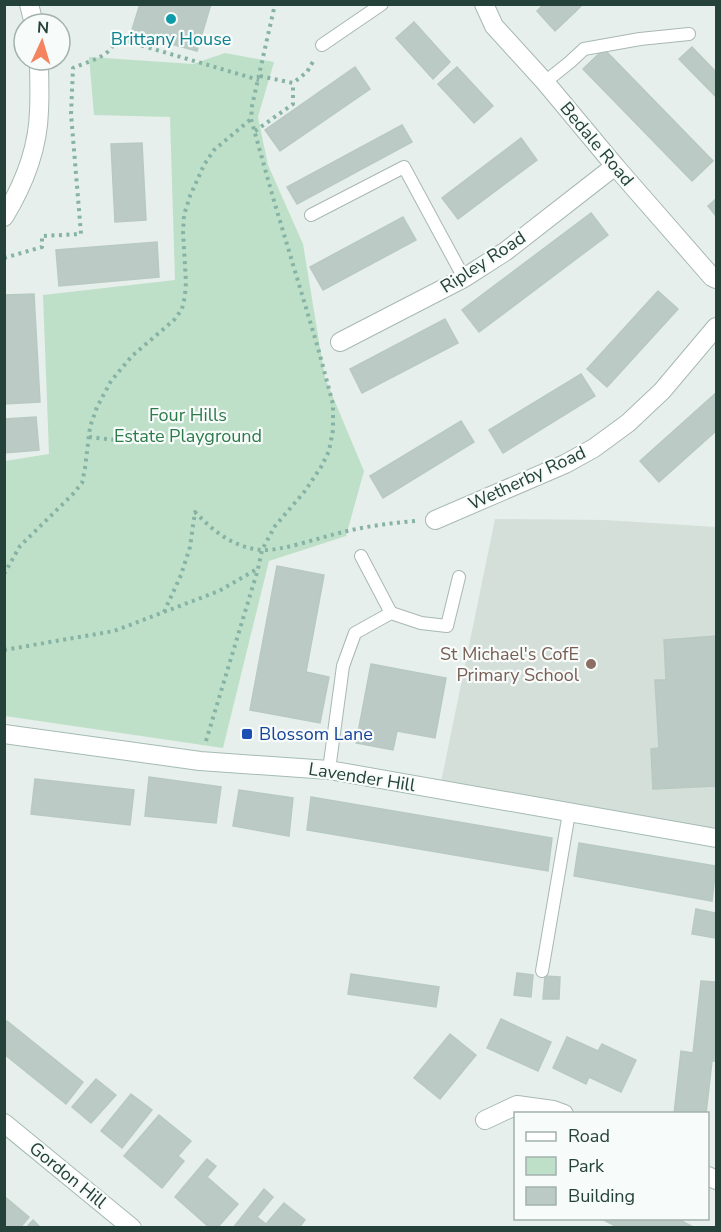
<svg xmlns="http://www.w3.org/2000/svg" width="721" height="1232" viewBox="0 0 721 1232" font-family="'Nunito Sans',sans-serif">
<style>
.built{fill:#d4dfda}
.green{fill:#bfe0c8}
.building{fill:#bbcac4;stroke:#b8c9c2;stroke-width:1.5}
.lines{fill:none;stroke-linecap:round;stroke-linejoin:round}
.lane-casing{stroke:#a8b8b2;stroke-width:14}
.street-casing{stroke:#a8b8b2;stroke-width:20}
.secondary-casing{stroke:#a4bbb3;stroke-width:20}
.path{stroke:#86b3a5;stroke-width:4;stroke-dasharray:3 4.5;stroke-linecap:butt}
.lane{stroke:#fff;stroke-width:12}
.street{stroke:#fff;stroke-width:18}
.secondary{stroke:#fff;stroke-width:18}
.culture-dot{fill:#0f9aa8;stroke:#f7fbf9;stroke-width:2}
.education-dot{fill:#8d6e63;stroke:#f7fbf9;stroke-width:2}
.transit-dot{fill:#1a4fb4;stroke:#f7fbf9;stroke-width:2}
.labels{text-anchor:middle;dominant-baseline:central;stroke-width:4.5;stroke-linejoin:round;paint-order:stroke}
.culture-label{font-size:18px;fill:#0d838f;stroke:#f7fbf9}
.street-label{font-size:18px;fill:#24423a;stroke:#f7fbf9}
.park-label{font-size:18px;fill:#2d7a4b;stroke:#f7fbf9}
.education-label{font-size:18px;fill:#785e54;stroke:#f7fbf9;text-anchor:end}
.transit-label{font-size:18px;fill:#164399;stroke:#f7fbf9;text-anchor:start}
</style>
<rect width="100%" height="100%" fill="#e6efeb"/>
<polygon class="built" points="495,519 605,520 716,527 716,829 441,782"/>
<polygon class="green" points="225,53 274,62 258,117 268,165 303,244 325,378 364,471 346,536 269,561 223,748 5,716 5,461 49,454 43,295 175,280 170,117 94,115 89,57 193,64"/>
<g class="building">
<polygon points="140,4 211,4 197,51 131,33"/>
<polygon points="544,4 567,4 575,12 555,31 537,11"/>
<polygon points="567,4 583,4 575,12"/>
<polygon points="414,22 450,62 433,79 396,38"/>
<polygon points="692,47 716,72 716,97 679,59"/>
<polygon points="604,49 713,161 692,181 583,69"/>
<polygon points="355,67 370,89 280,151 265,130"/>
<polygon points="457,67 493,106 474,123 438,84"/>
<polygon points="402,125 412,142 297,204 287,187"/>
<polygon points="521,138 537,160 458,219 442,198"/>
<polygon points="142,143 146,220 115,222 111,144"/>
<polygon points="716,199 716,216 708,206"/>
<polygon points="591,213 608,235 479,332 462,310"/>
<polygon points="403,217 416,240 323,290 310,267"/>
<polygon points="157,242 159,277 59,286 56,250"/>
<polygon points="658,291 678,309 607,387 587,369"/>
<polygon points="34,294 40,402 4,404 4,295"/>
<polygon points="445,319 458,343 362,393 350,369"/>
<polygon points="581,374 595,396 503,453 489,430"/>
<polygon points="716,393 716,431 659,482 640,461"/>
<polygon points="36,417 39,450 4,453 4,419"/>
<polygon points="461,421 474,442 383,498 370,476"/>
<polygon points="277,566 324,575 306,672 329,677 320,723 250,710"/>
<polygon points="716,636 716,786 653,789 651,749 659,748 655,680 666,680 664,640"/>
<polygon points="371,664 446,678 435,738 397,731 393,750 356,743"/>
<polygon points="149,777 221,787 216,823 145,816"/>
<polygon points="35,779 134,790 130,825 31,814"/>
<polygon points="239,790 293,798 289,836 233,826"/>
<polygon points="311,797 552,838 548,871 307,830"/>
<polygon points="579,843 716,866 712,901 574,876"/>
<polygon points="696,909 716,913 716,938 692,934"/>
<polygon points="517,973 533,975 531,997 514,995"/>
<polygon points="351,974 439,987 436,1007 348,994"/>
<polygon points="545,976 560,977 559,999 543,999"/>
<polygon points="701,981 716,982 716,1061 712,1061 706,1114 674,1114 681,1051 693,1053"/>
<polygon points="501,1019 551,1042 538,1071 487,1048"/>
<polygon points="7,1021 83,1082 66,1104 4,1054 4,1024"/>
<polygon points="450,1034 476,1055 440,1099 414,1078"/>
<polygon points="567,1037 598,1051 602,1044 636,1060 621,1092 589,1077 586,1084 553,1068"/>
<polygon points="96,1079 116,1095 91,1123 72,1107"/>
<polygon points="131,1094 152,1110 122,1148 101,1131"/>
<polygon points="159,1115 191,1141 178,1156 184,1161 162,1188 124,1156"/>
<polygon points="207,1159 216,1166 207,1177 238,1204 217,1228 210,1228 175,1197"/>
<polygon points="264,1189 273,1197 257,1217 266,1224 284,1203 305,1220 299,1228 233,1228"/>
<polygon points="4,1196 29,1217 20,1228 4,1228"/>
<polygon points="600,1218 676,1218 695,1228 619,1228"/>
<polygon points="33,1220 41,1228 26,1228"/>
</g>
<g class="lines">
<defs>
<g id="lane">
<polyline points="322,45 382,4"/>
<polyline points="545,82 570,62 584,49 640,39 689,34"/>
<polyline points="311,215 404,167 464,278"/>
<polyline points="361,556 391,613"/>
<polyline points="329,770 343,666 355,633 391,613 421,623 447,626 459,577"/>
<polyline points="542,971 569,813"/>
</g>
<g id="street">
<polyline points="29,4 34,24"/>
<polyline points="484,4 494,26 545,82 615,166 712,277 716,279"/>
<path d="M4,217C23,186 38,148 39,111C40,94 39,77 39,60"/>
<polyline points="340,342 464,278 506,251 615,166"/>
<polyline points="435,520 565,464 594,448 628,423 662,391 716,327"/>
<polyline points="485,1120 517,1105 553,1110 564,1114"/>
<polyline points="708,1176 716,1180"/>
</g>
<g id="secondary">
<polyline points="4,734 200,761 329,770 716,838"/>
<polyline points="4,1123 132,1228"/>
</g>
</defs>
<use href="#lane" class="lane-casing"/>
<use href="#street" class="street-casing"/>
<use href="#secondary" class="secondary-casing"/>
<g class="path">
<polyline points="260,76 293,83 307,72 314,60"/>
<polyline points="255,131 293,104 293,83"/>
<path d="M4,258L42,247V236L81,234L71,114L73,68C89,61 112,57 116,38L259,80"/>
<polyline points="89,437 134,442"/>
<polyline points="4,574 20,546 73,494 82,483 85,468 90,427 97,407 111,381 132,356 174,320 182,309 185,296 186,282 183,232 184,215 190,196 204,165 214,150 251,119"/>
<path d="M164,612L181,575L190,547L195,512C213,531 234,548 262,550C283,551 321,537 343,532C367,526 391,523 416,521"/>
<polyline points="4,650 114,631 219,591 257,569"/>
<polyline points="206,741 258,569 262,550 275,526 305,491 321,467 329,451 333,430 333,404 318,348 274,201 251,119 252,106 275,4"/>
</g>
<use href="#lane" class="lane"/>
<use href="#street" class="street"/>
<use href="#secondary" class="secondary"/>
</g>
<circle class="culture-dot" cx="171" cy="19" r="6"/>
<circle class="education-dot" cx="591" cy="664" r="6"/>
<rect class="transit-dot" x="241" y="728" width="12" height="12" rx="3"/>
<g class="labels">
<g class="culture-label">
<text x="171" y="39">Brittany House</text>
</g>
<g class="street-label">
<text transform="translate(597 144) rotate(50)">Bedale Road</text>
<text transform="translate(483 262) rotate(-33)">Ripley Road</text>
<text transform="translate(527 478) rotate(-25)">Wetherby Road</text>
<text transform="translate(362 777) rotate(9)">Lavender Hill</text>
<text transform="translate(68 1175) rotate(39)">Gordon Hill</text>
</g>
<g class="park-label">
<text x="188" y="415">Four Hills<tspan x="188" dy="21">Estate Playground</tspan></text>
</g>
<g class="education-label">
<text x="579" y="654">St Michael's CofE<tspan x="579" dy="21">Primary School</tspan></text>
</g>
<g class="transit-label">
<text x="259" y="734">Blossom Lane</text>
</g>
</g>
<rect width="721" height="1232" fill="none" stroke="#24423a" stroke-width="12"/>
<rect x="514" y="1112" width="195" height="108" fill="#f7fbf9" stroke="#a3b1ad" stroke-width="1.5"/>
<rect x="526" y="1132" width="30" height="9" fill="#ffffff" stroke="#a3b1ad" stroke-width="1.5"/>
<text x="568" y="1142" font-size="18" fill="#24423a">Road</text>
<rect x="526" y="1157" width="30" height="18" fill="#bfe0c8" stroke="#a3b1ad" stroke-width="1.5"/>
<text x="568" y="1172" font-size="18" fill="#24423a">Park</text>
<rect x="526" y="1187" width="30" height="18" fill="#bbcac4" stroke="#a3b1ad" stroke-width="1.5"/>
<text x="568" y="1202" font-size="18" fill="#24423a">Building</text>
<g transform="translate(42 42) rotate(4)"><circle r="28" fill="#f7fbf9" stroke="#a3b1ad" stroke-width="1.5"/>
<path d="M0-4.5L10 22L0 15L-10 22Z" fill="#f4845f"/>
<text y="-9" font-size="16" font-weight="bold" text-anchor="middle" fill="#24423a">N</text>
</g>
</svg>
